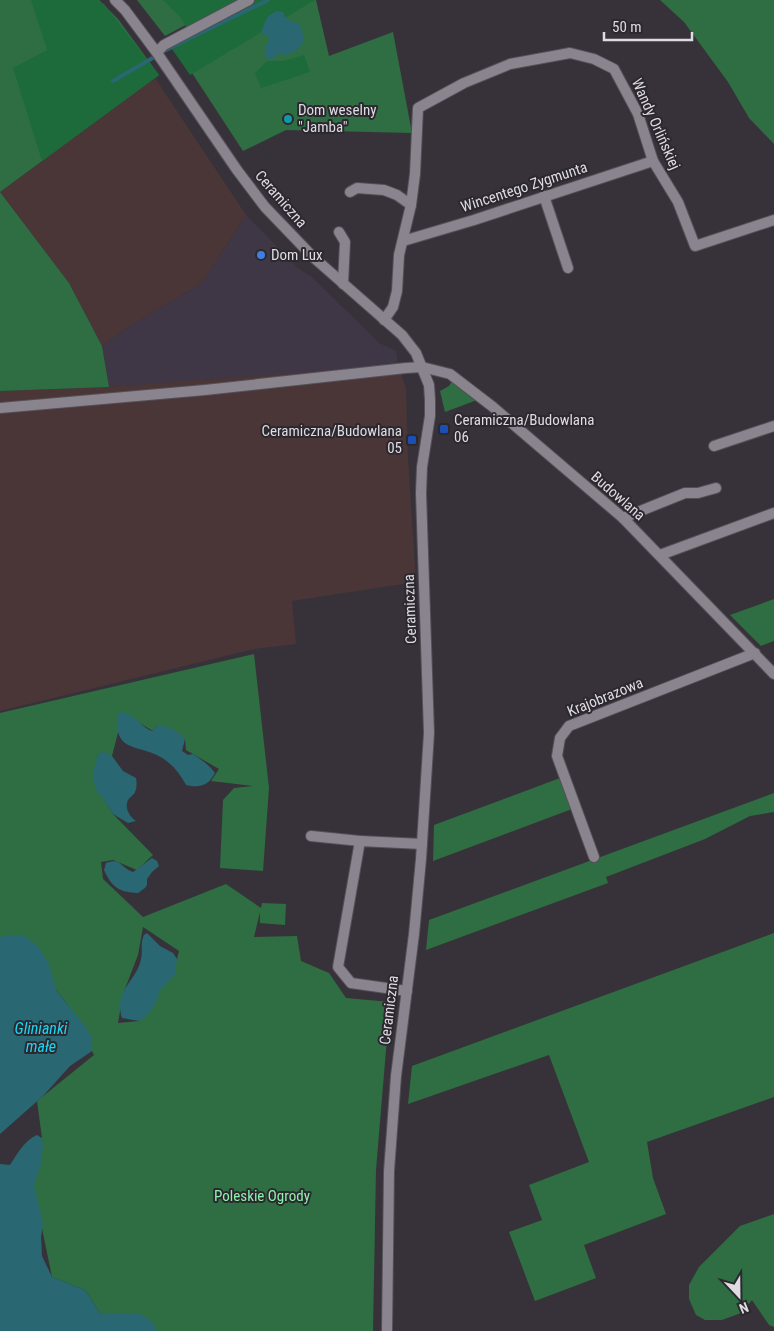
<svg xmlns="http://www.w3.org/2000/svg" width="774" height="1331" viewBox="0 0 774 1331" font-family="'Roboto Condensed',sans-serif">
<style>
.built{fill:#3f3746}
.industrial{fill:#4a3537}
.green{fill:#2e6e42;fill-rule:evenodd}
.forest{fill:#1d6b3a}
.water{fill:#296772}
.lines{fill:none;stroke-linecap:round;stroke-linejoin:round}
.stream{stroke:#296772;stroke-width:4}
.minor-casing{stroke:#545057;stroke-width:12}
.tertiary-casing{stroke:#545057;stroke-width:12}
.minor{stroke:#8a848e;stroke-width:10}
.tertiary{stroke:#8a848e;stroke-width:10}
.culture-dot{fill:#0f9aa8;stroke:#2c2830;stroke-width:2}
.shop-dot{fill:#3f7fe0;stroke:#2c2830;stroke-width:2}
.transit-dot{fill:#1a4fb4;stroke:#2c2830;stroke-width:2}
.labels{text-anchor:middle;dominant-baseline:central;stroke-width:4;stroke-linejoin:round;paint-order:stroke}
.poi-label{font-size:15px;fill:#dedbe1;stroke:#2c2830;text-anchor:start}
.street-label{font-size:15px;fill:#dedbe1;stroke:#2c2830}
.park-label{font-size:15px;fill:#8df2aa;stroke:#2c2830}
.water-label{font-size:16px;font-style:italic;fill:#16d9f4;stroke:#2c2830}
</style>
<rect width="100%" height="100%" fill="#37323a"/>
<polygon class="built" points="246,215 299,269 312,277 379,343 396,351 398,365 251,378 109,387 102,346 128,327 202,283"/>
<g class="industrial">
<polygon points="155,78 246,215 202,283 128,327 102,346 69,283 0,192"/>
<polygon points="398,365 406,388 408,458 416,582 292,601 296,644 254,649 0,711 0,391 109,387"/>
</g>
<g class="green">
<polygon points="0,0 99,0 118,19 159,75 0,192 69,283 102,346 109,387 0,391"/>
<polygon points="137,0 232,0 165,36"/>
<polygon points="272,0 316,0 329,56 393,32 412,133 286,130 243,151 177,50"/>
<polygon points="660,0 774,0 774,144 749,118 728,82 684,22"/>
<polygon points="452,381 477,400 445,412 440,391 449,386"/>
<polygon points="774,599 774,641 761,646 730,615"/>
<path d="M254,654L269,788L263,871L220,868L223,800L234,788L253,786L211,781L219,769L186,750L185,739L157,725L153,731L123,713L112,756L98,754L94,782L113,814L153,855L137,870L113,860L101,862L103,879L143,917L226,884L261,908L262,903L286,904L285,925L260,923V912L254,937L297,936L301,961L329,973L346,998L390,1002L376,1170L373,1331H156L100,1313L85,1290L52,1277L31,1175L42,1138L37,1101L94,1055L68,1005L56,990L0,938V713ZM143,927L179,951L177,959L139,1021L118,1023L123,994L138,955Z"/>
<polygon points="560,778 572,809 433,861 434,825"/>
<polygon points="774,793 774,812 750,816 705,839 606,877 608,883 426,950 429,920"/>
<polygon points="774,933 774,1097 647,1142 653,1178 666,1214 584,1245 596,1278 535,1301 509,1232 542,1220 529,1185 589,1162 549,1055 408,1104 412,1066"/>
<polygon points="774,1214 774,1327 769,1325 752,1300 741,1313 722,1320 705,1320 696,1315 689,1299 689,1285 699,1267 740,1226"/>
</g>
<g class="forest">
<polygon points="31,0 97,0 104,4 159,75 42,161 13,68 47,50"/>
<polygon points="163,0 239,0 187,29 181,18"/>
<polygon points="255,0 315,0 190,75 170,46"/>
<polygon points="304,55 310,72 261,88 255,73 267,61 283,61"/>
</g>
<g class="water">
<path d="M277,11L283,12C285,21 292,21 299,24C308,41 302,51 284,55L281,53H279L272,60L265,57V47L270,39L266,35L261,33C266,21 264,17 277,11Z"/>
<path d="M122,712C125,713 128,714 131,716C139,720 145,730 153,731L157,725C170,728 176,729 185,739L182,751L188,755L193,754C202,760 209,765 215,773C208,786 200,788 186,785C178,770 168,759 152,753C128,744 116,748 117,715Z"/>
<path d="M104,752L112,756L123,771L136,778C137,783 137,789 134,794C132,796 130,797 128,800C124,808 130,817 136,821L128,823L113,814L103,798L97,792L94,782L93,773L98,754Z"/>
<path d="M152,858L157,861L159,866L152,872L147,879V885L145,888L138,893C118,892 112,887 104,870L106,863C122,857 119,867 133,872Z"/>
<path d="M147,933L160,946L173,953L177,959L175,974L159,991L158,998L154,1006L146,1017L139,1021L122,1018C113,990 137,981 141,959C143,950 140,943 144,935Z"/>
<polygon points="7,935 24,935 39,948 49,964 56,990 85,1026 92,1038 92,1051 70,1066 43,1096 0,1134 0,937"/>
<path d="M37,1135L42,1138L43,1145L41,1164L34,1185L43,1224L41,1237L42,1256L52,1277L85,1290L100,1313L141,1314L152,1322L157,1331H0V1164L10,1165C17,1154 25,1140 37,1135Z"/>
</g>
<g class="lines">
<g class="stream">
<polyline points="162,52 268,0"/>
<polyline points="113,81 156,56"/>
</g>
<defs>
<g id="minor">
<polyline points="157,52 164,45 249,0"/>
<polyline points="350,192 357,188 384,190 397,195 411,205"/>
<polyline points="544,196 568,268"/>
<polyline points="339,232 345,242 343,284"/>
<polyline points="403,241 474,220 653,161"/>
<polyline points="384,320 393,307 397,291 399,255 411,205 415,174 418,108 464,83 510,64 570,53 594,59 614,69 638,114 653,161 678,202 695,246 774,220"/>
<polyline points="0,408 205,390 406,368 422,367 450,374 493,407 623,518 774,674"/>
<polyline points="714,446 774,426"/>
<polyline points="623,518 685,493 698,493 716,488"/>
<polyline points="660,555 774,513"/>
<polyline points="311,836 360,841"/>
<polyline points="594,857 557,756 560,738 569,726 755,653"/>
<polyline points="407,991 351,983 338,967 360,841 422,844"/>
</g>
<polyline id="tertiary" points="115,0 125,10 157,53 237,170 265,207 313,257 402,335 416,353 429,385 430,400 430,416 422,467 421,493 429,733 421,859 414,934 396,1076 389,1171 387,1331"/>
</defs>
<use href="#minor" class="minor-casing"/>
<use href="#tertiary" class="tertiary-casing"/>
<use href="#minor" class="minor"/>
<use href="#tertiary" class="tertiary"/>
</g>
<circle class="culture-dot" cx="288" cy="119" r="5"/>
<circle class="shop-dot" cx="261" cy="255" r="5"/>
<g class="transit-dot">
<rect x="439" y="424" width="10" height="10" rx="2.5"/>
<rect x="407" y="435" width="10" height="10" rx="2.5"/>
</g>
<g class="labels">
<g class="poi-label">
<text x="298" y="110">Dom weselny<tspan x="298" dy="17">"Jamba"</tspan></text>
<text x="271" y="255">Dom Lux</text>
<text x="454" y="420">Ceramiczna/Budowlana<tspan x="454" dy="17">06</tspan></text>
<text x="402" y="431" text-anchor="end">Ceramiczna/Budowlana<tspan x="402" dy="17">05</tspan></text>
</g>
<g class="street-label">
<text transform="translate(656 124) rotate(66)">Wandy Orlińskiej</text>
<text transform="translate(524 187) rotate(-18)">Wincentego Zygmunta</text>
<text transform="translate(281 199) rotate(49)">Ceramiczna</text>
<text transform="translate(618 496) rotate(41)">Budowlana</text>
<text transform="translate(410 609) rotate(-92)">Ceramiczna</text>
<text transform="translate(605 697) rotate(-22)">Krajobrazowa</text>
<text transform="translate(389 1010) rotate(-83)">Ceramiczna</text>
</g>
<g class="park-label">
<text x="262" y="1196">Poleskie Ogrody</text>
</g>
<g class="water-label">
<text x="41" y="1028">Glinianki<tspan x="41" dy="18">małe</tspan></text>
</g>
</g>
<g transform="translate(739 1296) rotate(158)" stroke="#2c2830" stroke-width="4" paint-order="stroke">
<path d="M0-4L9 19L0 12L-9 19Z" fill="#dedbe1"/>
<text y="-8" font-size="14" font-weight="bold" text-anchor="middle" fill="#dedbe1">N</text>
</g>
<path d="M604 32v8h88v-8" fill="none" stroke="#dedbe1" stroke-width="2.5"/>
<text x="612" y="32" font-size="15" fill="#dedbe1" stroke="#2c2830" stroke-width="4" paint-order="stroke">50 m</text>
</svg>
